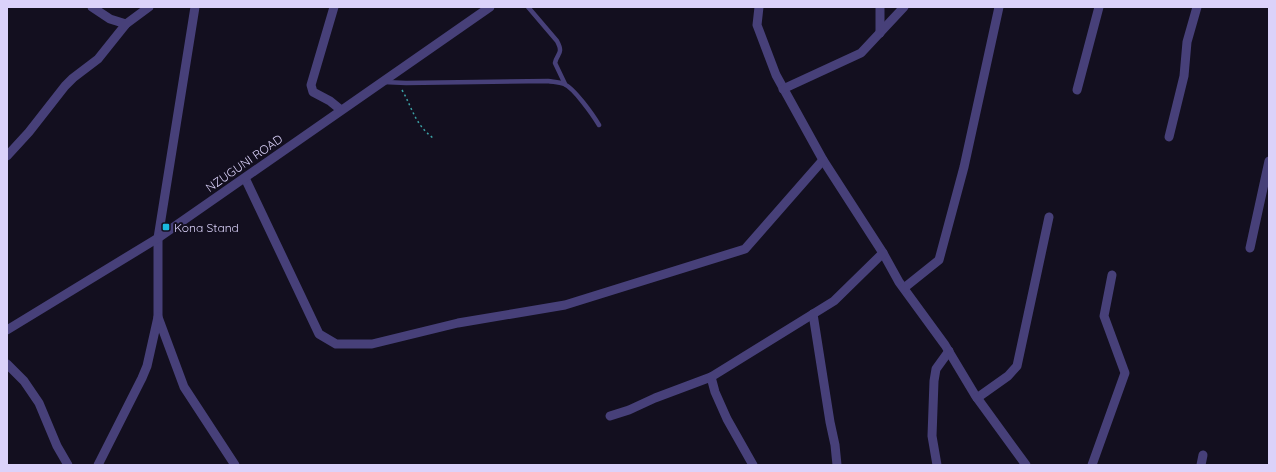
<svg xmlns="http://www.w3.org/2000/svg" width="1276" height="472" viewBox="0 0 1276 472" font-family="Quicksand,sans-serif">
<style>
.lines{fill:none;stroke-linecap:round;stroke-linejoin:round}
.path{stroke:#3ca1a5;stroke-width:1.5;stroke-dasharray:2 3;stroke-linecap:butt}
.lane{stroke:#474079;stroke-width:4.5}
.street{stroke:#474079;stroke-width:9}
.poi-dot{fill:#1ab8de;stroke:#130f1f;stroke-width:1.5}
.labels{text-anchor:middle;dominant-baseline:central;stroke-width:4;stroke-linejoin:round;paint-order:stroke}
.street-label{font-size:12px;fill:#dbd2fa;stroke:#130f1f}
.poi-label{font-size:12px;fill:#dbd2fa;stroke:#130f1f;text-anchor:start}
</style>
<rect width="100%" height="100%" fill="#130f1f"/>
<g class="lines">
<path class="path" d="M402,90C413,109 414,123 433,138"/>
<g class="lane">
<path d="M528,7L557,41C564,54 557,53 555,63L565,84"/>
<path d="M384,82L406,83L548,81C553,82 559,82 564,84C574,88 593,115 599,125"/>
</g>
<g class="street">
<polyline points="92,7 110,19 126,24"/>
<polyline points="195,7 158,238 158,317 184,387 235,465"/>
<polyline points="334,7 311,85 313,92 330,101 341,110"/>
<polyline points="759,7 757,25 776,75 823,160 883,253 899,282 945,345 975,395 1026,465"/>
<polyline points="880,7 880,33"/>
<polyline points="783,89 861,53 904,7"/>
<polyline points="1077,90 1099,7"/>
<polyline points="1169,137 1184,76 1187,42 1197,7"/>
<polyline points="7,156 29,132 65,86 73,78 98,59 126,24 149,7"/>
<polyline points="245,178 319,334 336,344 372,344 458,323 565,305 745,249 823,160"/>
<polyline points="1250,248 1269,161"/>
<polyline points="904,288 939,260 964,167 999,7"/>
<polyline points="813,314 830,422 835,445 837,465"/>
<polyline points="7,330 158,238 490,7"/>
<polyline points="7,364 24,381 39,403 57,446 68,465"/>
<polyline points="977,398 1008,376 1017,366 1049,217"/>
<polyline points="610,416 629,410 655,398 711,377"/>
<polyline points="98,465 142,378 147,366 158,317"/>
<polyline points="753,465 727,419 715,392 711,377 834,301 883,253"/>
<polyline points="937,465 932,436 934,381 936,369 949,351"/>
<polyline points="1092,465 1125,373 1104,316 1112,275"/>
<polyline points="1201,465 1203,455"/>
</g>
</g>
<rect class="poi-dot" x="162" y="223" width="8" height="8" rx="2"/>
<g class="labels">
<g class="street-label">
<text transform="translate(244 163) rotate(-35)">NZUGUNI ROAD</text>
</g>
<g class="poi-label">
<text x="174" y="227">Kona Stand</text>
</g>
</g>
<rect width="1276" height="472" fill="none" stroke="#dbd2fa" stroke-width="16"/>
</svg>
